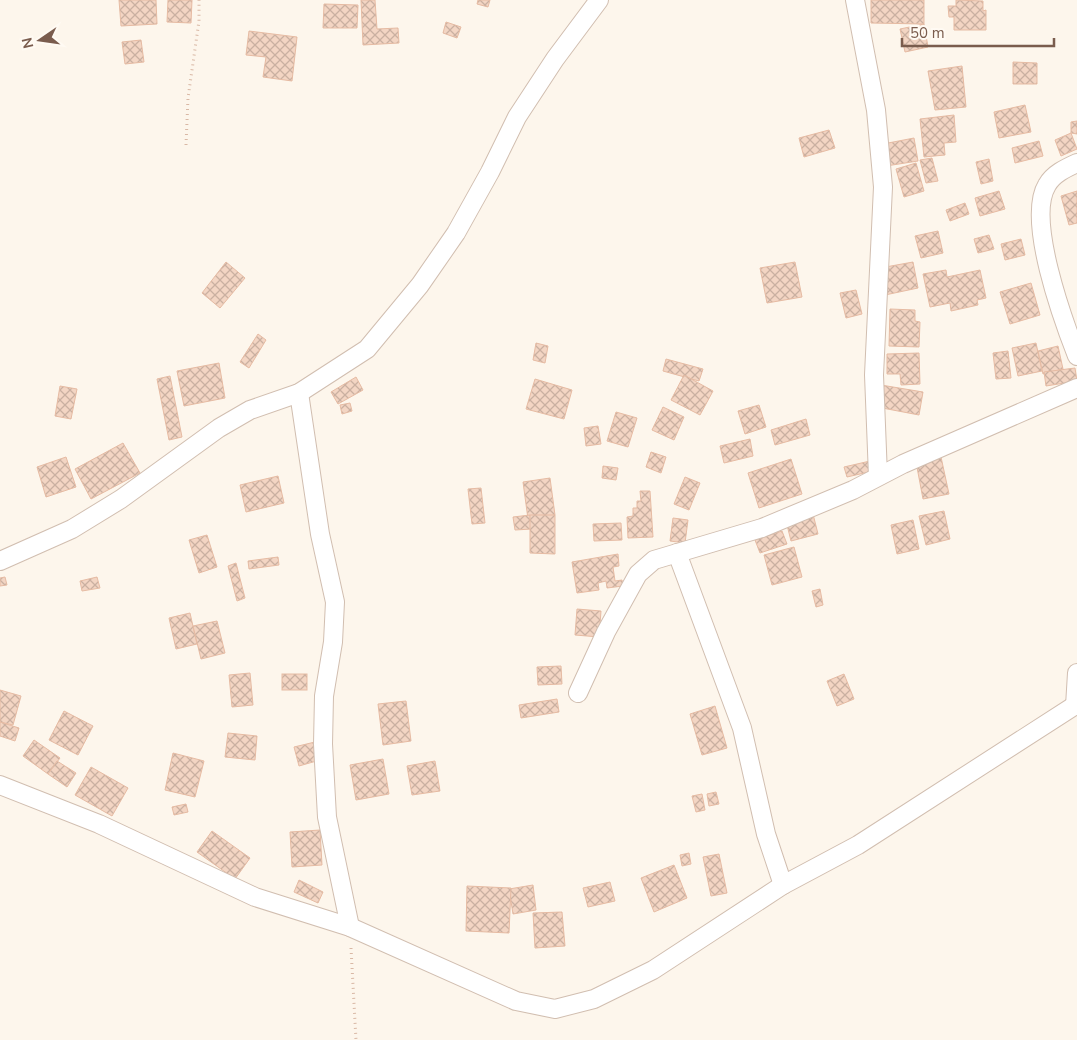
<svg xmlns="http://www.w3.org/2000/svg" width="1077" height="1040" viewBox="0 0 1077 1040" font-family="'Nunito Sans',sans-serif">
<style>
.building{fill:url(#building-cross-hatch);stroke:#e6bba3}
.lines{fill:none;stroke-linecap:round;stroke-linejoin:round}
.street-casing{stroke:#d1beb0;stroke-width:20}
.path{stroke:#d9b8a5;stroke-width:3;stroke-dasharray:1 4;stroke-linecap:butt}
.street{stroke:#fff;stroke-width:18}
</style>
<defs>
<pattern id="building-cross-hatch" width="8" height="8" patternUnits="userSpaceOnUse" patternTransform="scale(1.25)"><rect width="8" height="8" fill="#f3d5c3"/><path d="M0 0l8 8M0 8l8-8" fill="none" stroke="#cab0a1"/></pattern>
</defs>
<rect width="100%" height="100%" fill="#fdf6ec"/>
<g class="building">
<polygon points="119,0 156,0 157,24 121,26"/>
<polygon points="168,0 192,0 191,23 167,22"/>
<polygon points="361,0 375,0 377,29 398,28 399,43 363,45"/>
<polygon points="478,0 490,0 488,7 477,4"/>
<polygon points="871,0 924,0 924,24 871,23"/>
<polygon points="956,0 983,1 983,11 986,10 986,30 954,30 954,17 949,17 948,6 956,6"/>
<polygon points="324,4 358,5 357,28 323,28"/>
<polygon points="446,22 461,27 457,38 443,33"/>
<polygon points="924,24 928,47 905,52 900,29"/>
<polygon points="249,31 297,37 292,81 263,77 266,57 246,55"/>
<polygon points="141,40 144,62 125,64 122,42"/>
<polygon points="1013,62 1037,63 1037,84 1013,84"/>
<polygon points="962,66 966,107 935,110 928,71"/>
<polygon points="1025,105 1031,132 999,138 994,112"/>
<polygon points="954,115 956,142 944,143 945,155 924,157 920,119"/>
<polygon points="1077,121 1077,134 1071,133 1071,122"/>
<polygon points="829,130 835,148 804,157 799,138"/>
<polygon points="1071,133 1077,149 1061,156 1055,140"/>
<polygon points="914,138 918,161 886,166 883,144"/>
<polygon points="1039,141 1043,156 1015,163 1012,148"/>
<polygon points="932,158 938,181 926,183 920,160"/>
<polygon points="989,159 993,181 981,184 976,162"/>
<polygon points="916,163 924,191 904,197 896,169"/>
<polygon points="999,191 1005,209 980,216 975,198"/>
<polygon points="1077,191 1077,223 1069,225 1061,196"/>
<polygon points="965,203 969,214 950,221 946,210"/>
<polygon points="938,231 943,253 921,258 915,236"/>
<polygon points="989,235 994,249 978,253 974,239"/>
<polygon points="1021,239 1025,255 1005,260 1001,244"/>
<polygon points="226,262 245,278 220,308 202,293"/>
<polygon points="795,262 802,297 767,303 760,268"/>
<polygon points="913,262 918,288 885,295 880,268"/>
<polygon points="946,270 947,277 980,270 986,298 977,300 978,305 951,311 950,303 930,307 923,274"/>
<polygon points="1031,283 1040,315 1010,324 1000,292"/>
<polygon points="856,290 862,314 846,318 840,293"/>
<polygon points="890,309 915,310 915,321 920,322 919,347 889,346"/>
<polygon points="258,334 266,340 249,368 240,362"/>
<polygon points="536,343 548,346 545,363 533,360"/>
<polygon points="1036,343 1042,371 1018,376 1012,348"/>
<polygon points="1058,346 1063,369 1043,374 1038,351"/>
<polygon points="1008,351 1011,378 996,379 993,353"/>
<polygon points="919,353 920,384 901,385 900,374 887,374 887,354"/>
<polygon points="666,359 703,369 699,381 663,371"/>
<polygon points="219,363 225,398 184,406 177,371"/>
<polygon points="1075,368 1077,381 1046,386 1044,372"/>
<polygon points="684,375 713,391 700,415 671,400"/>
<polygon points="170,376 182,437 169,440 157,379"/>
<polygon points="356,377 363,390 338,404 331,392"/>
<polygon points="535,379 572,390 564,419 526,409"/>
<polygon points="881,385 923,392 919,415 877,407"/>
<polygon points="60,386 77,389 71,419 55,416"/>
<polygon points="350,403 352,411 342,414 340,405"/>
<polygon points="759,405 766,427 745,434 738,411"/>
<polygon points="663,407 684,417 674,440 652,430"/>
<polygon points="616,412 637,418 628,447 607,441"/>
<polygon points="806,419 810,435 775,445 771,430"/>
<polygon points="598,426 601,444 586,446 584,428"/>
<polygon points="750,439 753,456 724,463 720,446"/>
<polygon points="123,443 140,473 91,499 75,469"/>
<polygon points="651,452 666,457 661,473 646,467"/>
<polygon points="66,457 76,487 46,497 37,467"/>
<polygon points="941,457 949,494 923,499 916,462"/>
<polygon points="791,459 802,494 759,508 748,473"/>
<polygon points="870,461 873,471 847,477 844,467"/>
<polygon points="603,466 618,468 616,480 602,478"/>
<polygon points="278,476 284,503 246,512 240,485"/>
<polygon points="685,477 700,483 689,510 674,504"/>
<polygon points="550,478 555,515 528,519 523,482"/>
<polygon points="481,488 485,523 472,524 468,489"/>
<polygon points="640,491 650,491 653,537 628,538 627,517 633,516 633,508 637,508 637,501 641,501"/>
<polygon points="944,511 950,539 926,545 919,516"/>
<polygon points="813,514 818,534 791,541 786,521"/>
<polygon points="530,515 532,529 515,530 513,517"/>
<polygon points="530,515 555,515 555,554 530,553"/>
<polygon points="673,518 688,520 685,543 670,541"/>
<polygon points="913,520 919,549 897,554 891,525"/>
<polygon points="621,523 622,540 594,541 593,524"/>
<polygon points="782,531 787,544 760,553 755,540"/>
<polygon points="207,535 217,567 199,573 189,540"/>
<polygon points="794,547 802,577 772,585 764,555"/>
<polygon points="618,554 619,566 613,567 615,581 622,580 623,586 607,588 606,581 598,583 599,590 577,593 572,562"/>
<polygon points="278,557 279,565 249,569 248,561"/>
<polygon points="236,563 245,598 237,601 228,566"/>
<polygon points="5,577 7,585 0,586 0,578"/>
<polygon points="97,577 100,588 82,591 80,581"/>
<polygon points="820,589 823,605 816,607 812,591"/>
<polygon points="577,609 601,611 599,637 575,635"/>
<polygon points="190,613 197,644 176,649 169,618"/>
<polygon points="217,621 225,653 201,659 193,626"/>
<polygon points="561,666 562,684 538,685 537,667"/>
<polygon points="250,673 253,705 232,707 229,675"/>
<rect x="282" y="674" width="25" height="16"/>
<polygon points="844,674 854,699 837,706 827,681"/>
<polygon points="0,690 21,696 13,725 0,722"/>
<polygon points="557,699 559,712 521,718 519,705"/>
<polygon points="406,701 411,741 383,745 378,704"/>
<polygon points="715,706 727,748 702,755 690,714"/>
<polygon points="64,711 93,726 78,755 49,740"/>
<polygon points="0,722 19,728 15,741 0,736"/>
<polygon points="228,733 257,736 255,760 225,757"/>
<polygon points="34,740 60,758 48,774 23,756"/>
<polygon points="315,742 320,760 299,766 294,747"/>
<polygon points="173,753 204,761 195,797 165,790"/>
<polygon points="383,759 389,794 356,800 350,765"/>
<polygon points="57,761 76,773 67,787 48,774"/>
<polygon points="435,761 440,791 412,795 407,766"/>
<polygon points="91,767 128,788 112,816 75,795"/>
<polygon points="716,792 719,804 709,806 707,794"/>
<polygon points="702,794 705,810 696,812 692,796"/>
<polygon points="186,804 188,812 174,815 172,807"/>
<polygon points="320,830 322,865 292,867 290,832"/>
<polygon points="212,831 250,858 235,879 197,852"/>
<polygon points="689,853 691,864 682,866 680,855"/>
<polygon points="719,854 727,893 711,896 703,857"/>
<polygon points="674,865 687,898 654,912 641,878"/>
<polygon points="299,880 323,892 318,903 294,892"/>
<polygon points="610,882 615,901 588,907 583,888"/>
<polygon points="533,885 536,910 513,914 509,889"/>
<polygon points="467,886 511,888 509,933 466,931"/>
<polygon points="562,912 565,946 535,948 533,913"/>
</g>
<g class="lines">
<defs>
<g id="street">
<polyline points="855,0 876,110 883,187 874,375 878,476"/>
<path d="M1077,163C1066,168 1053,174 1047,185C1026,219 1063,320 1077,356"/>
<polyline points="299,393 320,534 335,602 333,642 324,696 323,744 327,817 350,927"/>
<polyline points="677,553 742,728 766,834 783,885"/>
<polyline points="0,561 72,529 121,499 219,428 250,410 299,393 367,349 420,285 456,233 490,172 517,117 555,59 599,0"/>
<polyline points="578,693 606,632 638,574 654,560 762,528 853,490 903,464 1077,388"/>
<polyline points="1075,706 1077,673"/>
<polyline points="0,785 99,824 255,897 350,927 516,1001 555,1009 594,999 653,970 783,885 858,845 1077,704"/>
</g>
</defs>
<use href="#street" class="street-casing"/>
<g class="path">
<polyline points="186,145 188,98 199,21 199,0"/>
<polyline points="351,948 356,1040"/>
</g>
<use href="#street" class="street"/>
</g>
<g transform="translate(40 40) rotate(257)" stroke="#fffaf3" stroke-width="4" paint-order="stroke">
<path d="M0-4L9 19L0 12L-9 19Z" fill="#7a5c4d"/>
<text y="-8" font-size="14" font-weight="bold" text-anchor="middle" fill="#7a5c4d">N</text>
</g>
<path d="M902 38v8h152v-8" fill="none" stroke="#7a5c4d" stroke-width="2.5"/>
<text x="910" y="38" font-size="15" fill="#7a5c4d" stroke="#fffaf3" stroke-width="4" paint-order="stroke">50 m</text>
</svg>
